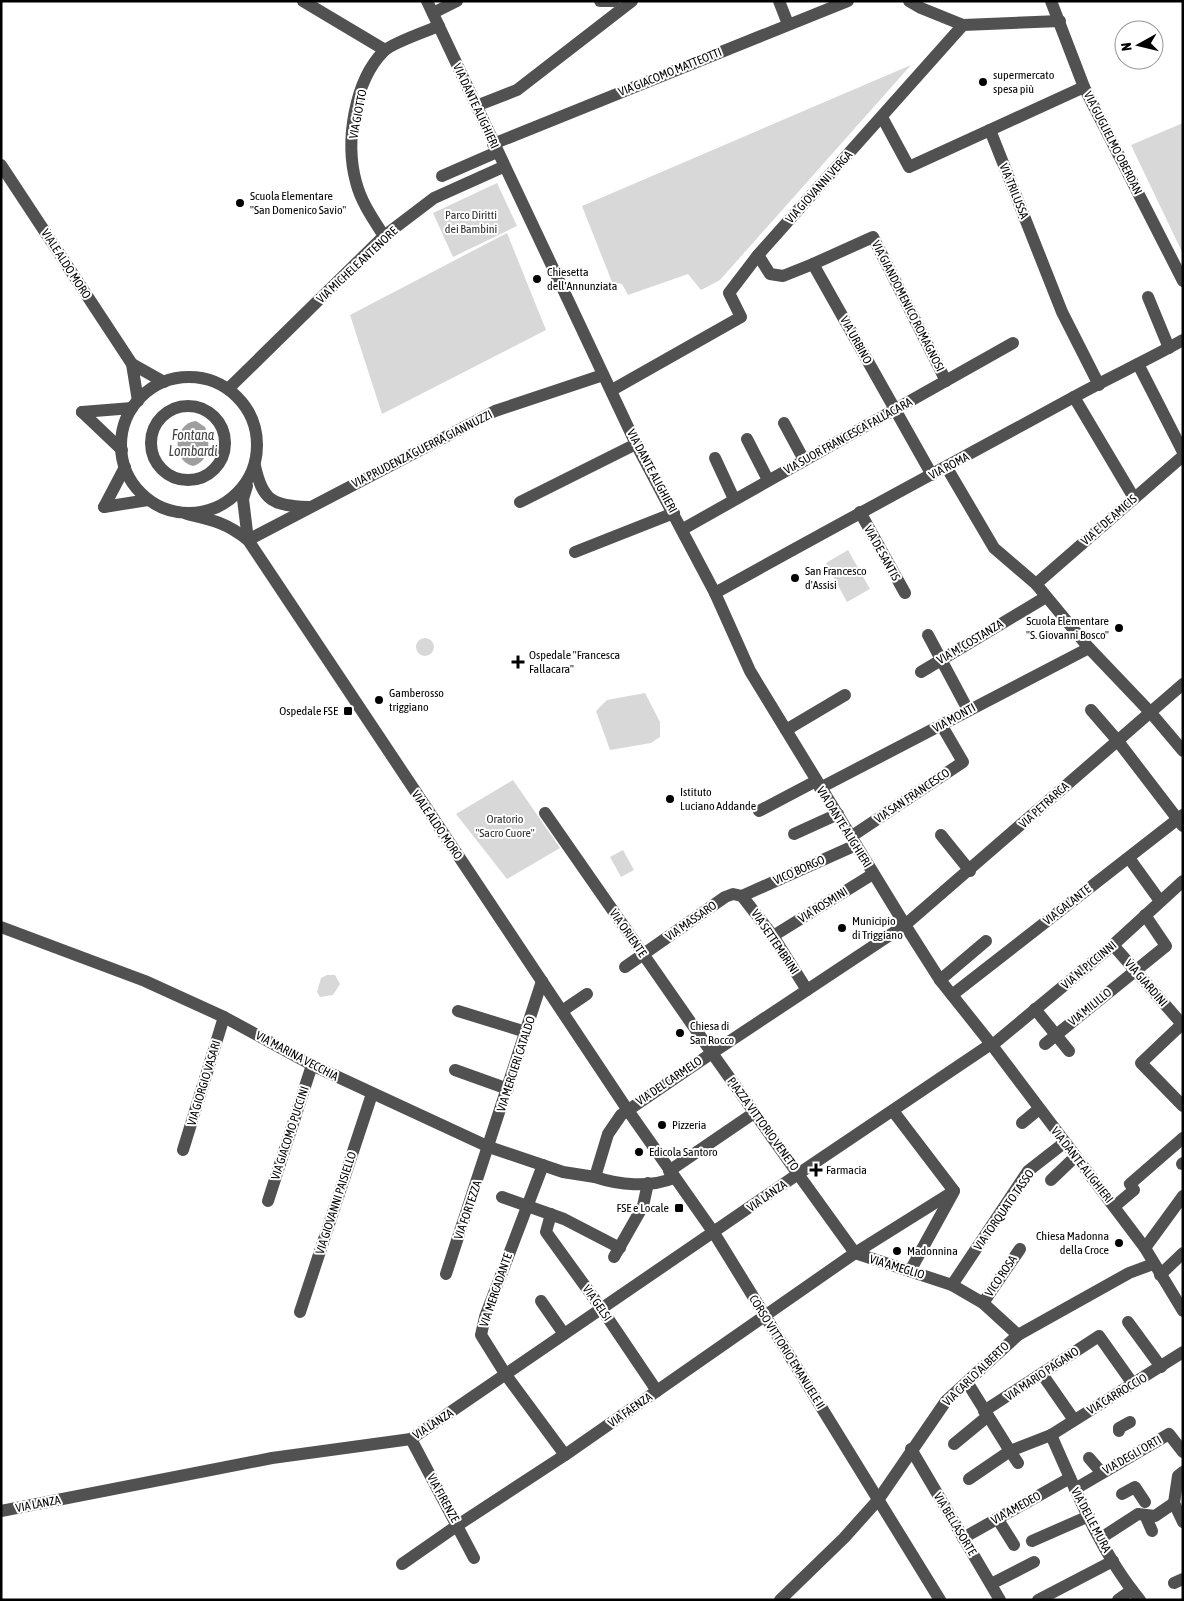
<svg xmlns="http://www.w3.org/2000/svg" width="1184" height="1601" viewBox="0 0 1184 1601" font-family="'Asap Condensed',sans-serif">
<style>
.green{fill:#d8d8d8}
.water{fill:#9f9f9f}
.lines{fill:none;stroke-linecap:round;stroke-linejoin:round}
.minor{stroke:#515151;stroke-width:12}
.poi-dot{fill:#000;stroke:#fff;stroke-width:2}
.labels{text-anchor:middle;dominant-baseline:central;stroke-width:4;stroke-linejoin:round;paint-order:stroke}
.street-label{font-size:12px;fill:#000;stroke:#fff}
.poi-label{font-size:12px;fill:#000;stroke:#fff;text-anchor:start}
.park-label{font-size:12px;fill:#2f2f2f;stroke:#fff}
.water-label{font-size:14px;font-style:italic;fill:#404040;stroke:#fff}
</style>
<rect width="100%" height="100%" fill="#fff"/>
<g class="green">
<polygon points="911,65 720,280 701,290 688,274 628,295 622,284 612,282 582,206"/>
<polygon points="1183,123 1183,254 1131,145"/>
<polygon points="497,183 517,226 453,257 433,213"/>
<polygon points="507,233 546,330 382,414 350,315"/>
<polygon points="848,550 870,589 847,602 826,563"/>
<circle cx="425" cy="647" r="9"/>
<polygon points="645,693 660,722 660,737 651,743 610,750 596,711 607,700"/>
<polygon points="513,780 560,848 507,879 456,814"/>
<polygon points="623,850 634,870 621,877 610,857"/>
<polygon points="327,975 335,975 340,984 333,995 320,997 317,992 321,978"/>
</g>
<path class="water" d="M196,421L205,427C211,441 210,461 193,466C171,461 173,423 196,421Z"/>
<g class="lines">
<g class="minor">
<polyline points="303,1 385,50"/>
<polyline points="427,1 636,444 715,593 750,671 905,925 940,980 991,1044 798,1174 712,1053 905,925 1183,684"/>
<polyline points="600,1 614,1"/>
<polyline points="779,1 788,24"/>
<polyline points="909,1 921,8 963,25"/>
<polyline points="1051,1 1084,87 1183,281"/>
<polyline points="433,13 457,1"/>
<polyline points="476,106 517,90 632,1"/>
<polyline points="882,117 909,167 990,130 1062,312 1099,385"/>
<polyline points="990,130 1084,87"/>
<polyline points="493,144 848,1"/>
<polyline points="1,165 132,364 138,401"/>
<polyline points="442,176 497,152"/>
<path d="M384,236C373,219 361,202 356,182C345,142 354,81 384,51C392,43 427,31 439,26"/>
<polyline points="758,255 770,274 783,276 813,264 932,475"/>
<polyline points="813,264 873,237 946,381"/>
<polyline points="1148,297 1169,348"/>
<polyline points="132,364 164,382"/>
<polyline points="1138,364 1183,452"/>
<circle cx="189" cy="445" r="68"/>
<polyline points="228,389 384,236 434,198 503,167"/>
<polyline points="612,390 741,317 729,293 758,255 963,25 1060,21"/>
<polyline points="1074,397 1134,498"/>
<circle cx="188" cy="443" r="37"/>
<polyline points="82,412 122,450"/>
<polyline points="82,412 132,408"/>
<polyline points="784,423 804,460"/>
<polyline points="747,439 768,480"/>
<polyline points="715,458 734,499"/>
<path d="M255,466C263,502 273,505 308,507"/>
<polyline points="947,468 994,548 1036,584 1089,648 1151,713 1183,751"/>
<polyline points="247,486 243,499 248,540"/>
<polyline points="520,502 636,444"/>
<polyline points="104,507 125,467"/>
<polyline points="104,507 148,500"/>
<polyline points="860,512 905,593"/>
<path d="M187,514C213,520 227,523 248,540L627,1109L714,1233L940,1600"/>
<polyline points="683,529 1013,343"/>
<polyline points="248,540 495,411 603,375"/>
<polyline points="575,552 674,513"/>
<polyline points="1036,584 1183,456"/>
<path d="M715,593C833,527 953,463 1072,398C1108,378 1146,361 1183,340"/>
<polyline points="928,635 968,710"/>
<polyline points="921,672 1046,597"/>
<polyline points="1091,710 1117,740 1183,826"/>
<polyline points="786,730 845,695"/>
<polyline points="820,788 1089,648"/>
<polyline points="759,811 816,781"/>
<path d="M545,813L712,1053L621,1115L608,1134L595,1177C619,1185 649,1188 674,1178"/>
<polyline points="794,834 838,814"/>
<polyline points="941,835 970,871"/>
<polyline points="852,836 963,762 942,726"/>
<polyline points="1129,858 1160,901"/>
<polyline points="1183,881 1113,945 996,1042 991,1044 1145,1248 1183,1311"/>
<polyline points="742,896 856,845"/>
<polyline points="742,896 773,936 807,990"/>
<polyline points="1,927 145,981 224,1017 312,1065 489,1147 563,1172 595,1177"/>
<polyline points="773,936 873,874"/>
<polyline points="1113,945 1182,1024 1141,1063 1183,1106"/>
<polyline points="625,967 725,897 733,894 742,896"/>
<polyline points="940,980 986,941"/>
<polyline points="952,995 1183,815"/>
<polyline points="1035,1009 1069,1051"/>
<polyline points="458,1011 526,1032"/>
<polyline points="562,1011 587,994"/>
<polyline points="1045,1044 1166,946 1145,915"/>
<polyline points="455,1070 508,1089"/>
<polyline points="893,1111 954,1191"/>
<polyline points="1022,1123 1039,1109"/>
<polyline points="183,1150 224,1017"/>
<polyline points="1182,1164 1183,1163"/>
<polyline points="543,1165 485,1317 481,1335 506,1375 565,1455"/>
<polyline points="669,1171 754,1113"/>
<polyline points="1051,1180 1075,1157"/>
<polyline points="502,1197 564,1219 620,1248"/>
<polyline points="268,1201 312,1065"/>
<polyline points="1115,1206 1134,1190 1130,1184 1183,1138"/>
<polyline points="551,1214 546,1232 601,1308 657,1391"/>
<polyline points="1145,1248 1183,1196"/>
<polyline points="614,1257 643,1206 648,1183"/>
<polyline points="910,1271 953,1193"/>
<polyline points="446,1274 542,981"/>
<polyline points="1160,1275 1183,1253"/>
<polyline points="952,1285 1028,1171 1064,1143"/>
<polyline points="541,1301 564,1334"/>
<polyline points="983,1303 1020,1249"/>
<polyline points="300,1312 372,1094"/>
<polyline points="1128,1322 1161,1367"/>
<polyline points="1042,1374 1074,1420"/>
<polyline points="967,1382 1010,1451 1051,1435 1183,1352"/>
<polyline points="984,1411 1099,1336 1133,1384"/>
<polyline points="1119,1431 1119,1428 1130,1422"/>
<path d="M1051,1435C1075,1489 1102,1555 1140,1600"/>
<polyline points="411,1439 474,1558"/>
<polyline points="954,1444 988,1416"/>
<polyline points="911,1449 1000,1600"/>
<polyline points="1089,1458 1102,1473"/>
<polyline points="969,1479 1010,1451 1018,1463"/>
<polyline points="1075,1489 1169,1434 1183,1452"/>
<polyline points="1122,1494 1135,1487 1145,1502"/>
<polyline points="1174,1503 1178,1476 1183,1472"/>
<polyline points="1174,1503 1183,1522"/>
<polyline points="1,1511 272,1458 411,1439 798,1174 855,1253 952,1285 983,1303 1018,1335"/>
<polyline points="1146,1517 1152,1531"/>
<polyline points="997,1518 1014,1545"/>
<polyline points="963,1538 1070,1478"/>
<polyline points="1101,1538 1138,1514 1155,1516 1174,1503"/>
<polyline points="1032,1541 1089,1516"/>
<polyline points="402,1564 458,1525 565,1455 855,1253 954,1191"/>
<polyline points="1174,1583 1183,1579"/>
<polyline points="991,1584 1034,1562"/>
<polyline points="780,1600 844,1538 878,1500 946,1401 1018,1335 1129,1273 1153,1264"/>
<polyline points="1038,1600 1113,1561"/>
<polyline points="1118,1600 1132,1590"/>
</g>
</g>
<g class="poi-dot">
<circle cx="983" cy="82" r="5"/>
<circle cx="240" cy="203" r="5"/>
<circle cx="537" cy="279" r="5"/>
<circle cx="795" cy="578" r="5"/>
<circle cx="1119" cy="628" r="5"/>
<path d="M515.5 654.5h5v5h5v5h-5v5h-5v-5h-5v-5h5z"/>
<circle cx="379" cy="700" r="5"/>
<rect x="343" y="706" width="10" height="10" rx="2.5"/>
<circle cx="670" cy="799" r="5"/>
<circle cx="842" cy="928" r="5"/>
<circle cx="680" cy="1033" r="5"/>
<circle cx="662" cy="1125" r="5"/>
<circle cx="639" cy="1152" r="5"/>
<path d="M813.5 1162.5h5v5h5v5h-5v5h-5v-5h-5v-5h5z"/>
<rect x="674" y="1203" width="10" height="10" rx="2.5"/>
<circle cx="1119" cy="1243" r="5"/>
<circle cx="897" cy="1251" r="5"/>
</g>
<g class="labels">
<g class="street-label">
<text transform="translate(670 72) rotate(-22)">VIA GIACOMO MATTEOTTI</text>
<text transform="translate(476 106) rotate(65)">VIA DANTE ALIGHIERI</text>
<text transform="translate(358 114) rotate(-79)">VIA GIOTTO</text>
<text transform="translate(1113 143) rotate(63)">VIA GUGLIELMO OBERDAN</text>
<text transform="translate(819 187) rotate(-48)">VIA GIOVANNI VERGA</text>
<text transform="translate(1014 191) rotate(68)">VIA TRILUSSA</text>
<text transform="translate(66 264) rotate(57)">VIALE ALDO MORO</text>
<text transform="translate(357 265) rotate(-43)">VIA MICHELE ANTENORE</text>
<text transform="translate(908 306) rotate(63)">VIA GIANDOMENICO ROMAGNOSI</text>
<text transform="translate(856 340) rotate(61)">VIA URBINO</text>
<text transform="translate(848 436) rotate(-29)">VIA SUOR FRANCESCA FALLACARA</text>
<text transform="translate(422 449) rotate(-27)">VIA PRUDENZA GUERRA GIANNUZZI</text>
<text transform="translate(949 466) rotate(-28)">VIA ROMA</text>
<text transform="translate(652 471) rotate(62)">VIA DANTE ALIGHIERI</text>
<text transform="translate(1109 520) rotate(-41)">VIA E. DE AMICIS</text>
<text transform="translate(882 553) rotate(61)">VIA DE SANTIS</text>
<text transform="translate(970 642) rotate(-31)">VIA M. COSTANZA</text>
<text transform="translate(954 718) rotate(-29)">VIA MONTI</text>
<text transform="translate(912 796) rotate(-34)">VIA SAN FRANCESCO</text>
<text transform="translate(1044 805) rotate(-42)">VIA PETRARCA</text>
<text transform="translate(437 825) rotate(56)">VIALE ALDO MORO</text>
<text transform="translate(844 827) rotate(58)">VIA DANTE ALIGHIERI</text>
<text transform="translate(799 870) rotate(-24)">VICO BORGO</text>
<text transform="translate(823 905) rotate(-32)">VIA ROSMINI</text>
<text transform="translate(1067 905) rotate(-38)">VIA GALANTE</text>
<text transform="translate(691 921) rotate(-35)">VIA MASSARO</text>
<text transform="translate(628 933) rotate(55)">VIA ORIENTE</text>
<text transform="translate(775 942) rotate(56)">VIA SETTEMBRINI</text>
<text transform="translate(1089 965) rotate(-40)">VIA N. PICCINNI</text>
<text transform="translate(1146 983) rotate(49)">VIA GIARDINI</text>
<text transform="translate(1090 1007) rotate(-39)">VIA MILILLO</text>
<text transform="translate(297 1056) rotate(28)">VIA MARINA VECCHIA</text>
<text transform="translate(516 1064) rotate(-72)">VIA MERCIERI CATALDO</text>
<text transform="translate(669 1081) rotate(-34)">VIA DEL CARMELO</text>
<text transform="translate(204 1083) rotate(-73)">VIA GIORGIO VASARI</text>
<text transform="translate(763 1124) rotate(54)">PIAZZA VITTORIO VENETO</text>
<text transform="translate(290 1133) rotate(-72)">VIA GIACOMO PUCCINI</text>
<text transform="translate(1082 1165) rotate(52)">VIA DANTE ALIGHIERI</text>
<text transform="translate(767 1196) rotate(-35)">VIA LANZA</text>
<text transform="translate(336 1203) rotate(-72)">VIA GIOVANNI PAISIELLO</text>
<text transform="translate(468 1210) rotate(-71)">VIA FORTEZZA</text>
<text transform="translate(1004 1210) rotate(-55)">VIA TORQUATO TASSO</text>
<text transform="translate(897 1267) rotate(17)">VIA AMEGLIO</text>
<text transform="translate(1001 1276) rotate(-56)">VICO ROSA</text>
<text transform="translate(496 1290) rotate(-71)">VIA MERCADANTE</text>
<text transform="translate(597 1303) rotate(55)">VIA GELSI</text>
<text transform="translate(787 1352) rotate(58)">CORSO VITTORIO EMANUELE II</text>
<text transform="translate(976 1374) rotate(-44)">VIA CARLO ALBERTO</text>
<text transform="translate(1042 1374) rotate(-34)">VIA MARIO PAGANO</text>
<text transform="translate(1117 1394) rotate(-31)">VIA CARROCCIO</text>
<text transform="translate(630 1410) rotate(-35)">VIA FAENZA</text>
<text transform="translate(433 1424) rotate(-33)">VIA LANZA</text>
<text transform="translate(1132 1455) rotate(-30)">VIA DEGLI ORTI</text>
<text transform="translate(443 1498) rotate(61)">VIA FIRENZE</text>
<text transform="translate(38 1504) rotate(-11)">VIA LANZA</text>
<text transform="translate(1016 1508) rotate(-29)">VIA AMEDEO</text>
<text transform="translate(1091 1520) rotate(62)">VIA DELLE MURA</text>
<text transform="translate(955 1524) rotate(59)">VIA BELLASORTE</text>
</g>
<g class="poi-label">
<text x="993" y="75">supermercato<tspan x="993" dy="14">spesa più</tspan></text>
<text x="250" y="196">Scuola Elementare<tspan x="250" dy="14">"San Domenico Savio"</tspan></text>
<text x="547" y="272">Chiesetta<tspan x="547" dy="14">dell'Annunziata</tspan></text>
<text x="805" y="571">San Francesco<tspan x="805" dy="14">d'Assisi</tspan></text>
<text x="1109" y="621" text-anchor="end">Scuola Elementare<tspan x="1109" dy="14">"S. Giovanni Bosco"</tspan></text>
<text x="529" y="655">Ospedale "Francesca<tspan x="529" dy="14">Fallacara"</tspan></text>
<text x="389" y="693">Gamberosso<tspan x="389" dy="14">triggiano</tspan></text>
<text x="338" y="711" text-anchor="end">Ospedale FSE</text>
<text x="680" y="792">Istituto<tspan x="680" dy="14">Luciano Addande</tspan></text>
<text x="852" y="921">Municipio<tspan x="852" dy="14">di Triggiano</tspan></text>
<text x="690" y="1026">Chiesa di<tspan x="690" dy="14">San Rocco</tspan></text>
<text x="672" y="1125">Pizzeria</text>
<text x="649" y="1152">Edicola Santoro</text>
<text x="826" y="1170">Farmacia</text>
<text x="669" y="1208" text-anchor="end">FSE e Locale</text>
<text x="1109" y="1236" text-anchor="end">Chiesa Madonna<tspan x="1109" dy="14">della Croce</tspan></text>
<text x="907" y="1251">Madonnina</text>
</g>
<g class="park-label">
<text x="471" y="215">Parco Diritti<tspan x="471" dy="14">dei Bambini</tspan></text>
<text x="505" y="819">Oratorio<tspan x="505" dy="14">"Sacro Cuore"</tspan></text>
</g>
<g class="water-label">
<text x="193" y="435">Fontana<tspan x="193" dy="16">Lombardi</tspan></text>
</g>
</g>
<rect width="1184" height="1601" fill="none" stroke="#000000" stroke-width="5"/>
<g transform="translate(1139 45) rotate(262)"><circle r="24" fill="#ffffff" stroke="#999999"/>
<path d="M0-4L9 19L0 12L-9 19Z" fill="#000000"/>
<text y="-8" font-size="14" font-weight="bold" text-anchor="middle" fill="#000000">N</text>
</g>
</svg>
